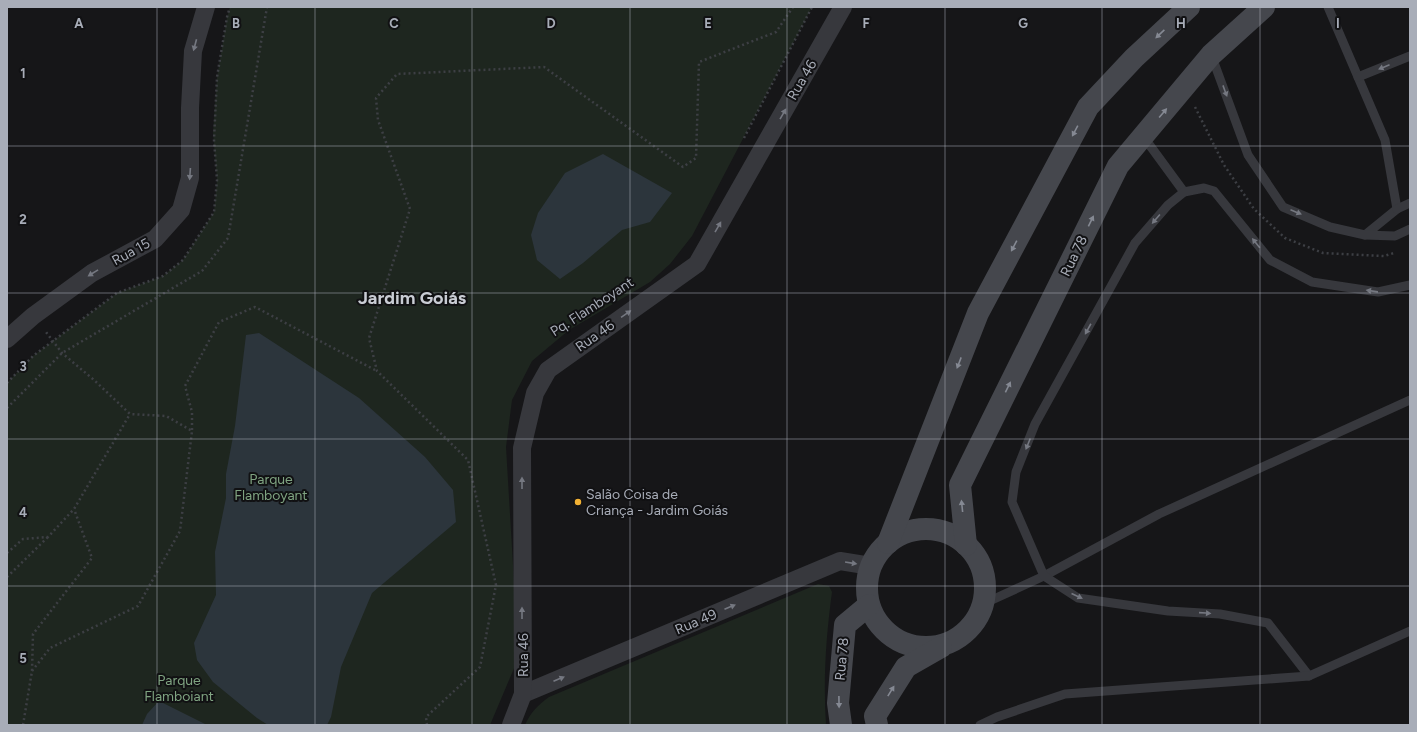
<svg xmlns="http://www.w3.org/2000/svg" width="1417" height="732" viewBox="0 0 1417 732" font-family="Figtree,sans-serif">
<style>
.green{fill:#1e261f}
.water{fill:#2c353c}
.lines{fill:none;stroke-linecap:round;stroke-linejoin:round}
.path{stroke:#3d3f44;stroke-width:2.5;stroke-dasharray:2 3;stroke-linecap:butt}
.lane{stroke:#37383d;stroke-width:9}
.street{stroke:#37383d;stroke-width:18}
.secondary{stroke:#45474d;stroke-width:22}
.oneway{fill:#858993}
.oneway2{fill:#757881}
.grid{fill:none;stroke:#a8adb8;stroke-width:1;stroke-opacity:0.55}
.poi-dot{fill:#f2b134;stroke:#111113;stroke-width:1.5}
.labels{text-anchor:middle;dominant-baseline:central;stroke-width:4;stroke-linejoin:round;paint-order:stroke}
.street-label{font-size:14px;fill:#a8adb8;stroke:#111113}
.park-label{font-size:14px;fill:#7fa381;stroke:#111113}
.poi-label{font-size:14px;fill:#a8adb8;stroke:#111113;text-anchor:start}
.district-label{font-size:18px;font-weight:bold;fill:#c9ccd4;stroke:#111113}
.grid-label{font-size:13px;text-anchor:middle;font-weight:bold;fill:#a8adb8;stroke:#111113;stroke-width:4;stroke-linejoin:round;paint-order:stroke}
</style>
<rect width="100%" height="100%" fill="#161618"/>
<g class="green">
<polygon points="230,7 812,7 692,236 670,264 650,282 569,330 532,361 512,400 506,447 517,632 515,666 490,725 7,725 7,383 33,356 117,293 163,276 183,260 214,212 217,180 213,133 217,77 227,17"/>
<path d="M818,584L829,586L832,592C826,636 823,680 826,725H525C530,713 538,705 549,697Z"/>
</g>
<g class="water">
<polygon points="603,154 672,193 650,222 622,230 583,263 560,279 537,260 531,235 538,213 565,173"/>
<polygon points="259,333 359,398 425,457 453,490 456,522 372,593 341,667 331,717 327,725 268,725 257,718 213,682 197,660 194,643 216,595 215,552 226,498 226,474 235,426 246,335"/>
<polygon points="159,701 207,725 142,725 147,714"/>
</g>
<g class="lines">
<g class="path">
<polyline points="1195,107 1224,165 1254,209 1285,238 1323,253 1384,256 1394,253"/>
<polyline points="744,138 812,7"/>
<polyline points="7,383 33,356 117,293 163,276 183,260 214,212 217,180 214,140 217,77 227,17 230,7"/>
<polyline points="7,408 62,353 202,271 228,238 267,7"/>
<polyline points="192,430 192,412 185,386 219,322 255,307 377,371"/>
<polyline points="7,553 23,539 48,537 74,509 130,414"/>
<polyline points="7,577 48,537"/>
<polyline points="32,671 50,648 138,606 180,531 192,431 166,416 130,414 94,380 62,353 46,332"/>
<polyline points="23,725 32,671 33,634 92,558 74,509"/>
<polyline points="427,725 426,717 480,667 496,585 468,460 377,371 369,338 410,209 378,120 376,98 397,74 544,67 683,167 696,158 699,62 776,32 793,7"/>
</g>
<g class="lane">
<polyline points="1328,7 1385,140 1397,209 1365,235"/>
<polyline points="1212,57 1248,155 1283,207 1330,227 1365,235 1395,236 1410,229"/>
<polyline points="1358,77 1410,56"/>
<polyline points="1143,136 1184,192"/>
<polyline points="1397,209 1410,203"/>
<polyline points="983,604 1044,576 1159,514 1410,400"/>
<polyline points="1309,676 1268,623 1220,614 1168,611 1078,598 1044,576 1012,502 1016,472 1035,424 1135,243 1168,205 1184,192 1204,188 1214,191 1270,260 1312,282 1378,292 1410,285"/>
<polyline points="980,725 997,717 1065,694 1309,676 1410,631"/>
</g>
<g class="street">
<polyline points="7,339 33,316 92,273 155,239 181,210 190,178 190,108 193,51 206,7"/>
<polyline points="523,694 840,561 871,566"/>
<polyline points="511,725 523,694 522,448 535,393 548,370 697,264 843,7"/>
</g>
<g class="secondary">
<circle cx="926" cy="588" r="59"/>
<polyline points="888,543 978,313 1088,107 1134,58 1189,7"/>
<polyline points="966,545 960,485 1118,166 1211,55 1264,7"/>
<polyline points="841,725 838,703 845,625 869,605"/>
<polyline points="877,725 875,716 906,667 941,647"/>
</g>
</g>
<defs><path id="oneway-solid" d="M-6-.8H1V-3.2L6.5 0L1 3.2V.8H-6Z"/></defs>
<g class="oneway">
<use href="#oneway-solid" transform="translate(1160 34) rotate(137)"/>
<use href="#oneway-solid" transform="translate(1163 113) rotate(-50)"/>
<use href="#oneway-solid" transform="translate(1075 131) rotate(118)"/>
<use href="#oneway-solid" transform="translate(1091 221) rotate(-64)"/>
<use href="#oneway-solid" transform="translate(1014 246) rotate(118)"/>
<use href="#oneway-solid" transform="translate(959 363) rotate(111)"/>
<use href="#oneway-solid" transform="translate(1008 387) rotate(-64)"/>
<use href="#oneway-solid" transform="translate(962 506) rotate(-96)"/>
<use href="#oneway-solid" transform="translate(891 691) rotate(-58)"/>
<use href="#oneway-solid" transform="translate(839 702) rotate(89)"/>
</g>
<g class="oneway2">
<use href="#oneway-solid" transform="translate(195 45) rotate(105)"/>
<use href="#oneway-solid" transform="translate(1384 67) rotate(157)"/>
<use href="#oneway-solid" transform="translate(1225 91) rotate(70)"/>
<use href="#oneway-solid" transform="translate(783 114) rotate(-60)"/>
<use href="#oneway-solid" transform="translate(190 174) rotate(94)"/>
<use href="#oneway-solid" transform="translate(1296 212) rotate(23)"/>
<use href="#oneway-solid" transform="translate(1156 219) rotate(131)"/>
<use href="#oneway-solid" transform="translate(718 227) rotate(-60)"/>
<use href="#oneway-solid" transform="translate(1256 243) rotate(-129)"/>
<use href="#oneway-solid" transform="translate(93 273) rotate(148)"/>
<use href="#oneway-solid" transform="translate(1372 291) rotate(-172)"/>
<use href="#oneway-solid" transform="translate(626 314) rotate(-35)"/>
<use href="#oneway-solid" transform="translate(1088 329) rotate(119)"/>
<use href="#oneway-solid" transform="translate(1028 444) rotate(112)"/>
<use href="#oneway-solid" transform="translate(522 483) rotate(-90)"/>
<use href="#oneway-solid" transform="translate(851 563) rotate(9)"/>
<use href="#oneway-solid" transform="translate(1077 596) rotate(24)"/>
<use href="#oneway-solid" transform="translate(730 607) rotate(-23)"/>
<use href="#oneway-solid" transform="translate(522 613) rotate(-90)"/>
<use href="#oneway-solid" transform="translate(1205 613) rotate(4)"/>
<use href="#oneway-solid" transform="translate(559 679) rotate(-23)"/>
</g>
<path class="grid" d="M157,7V725M315,7V725M472,7V725M630,7V725M787,7V725M945,7V725M1102,7V725M1260,7V725M7,146H1410M7,293H1410M7,439H1410M7,586H1410"/>
<circle class="poi-dot" cx="578" cy="502" r="4"/>
<g class="labels">
<g class="street-label">
<text transform="translate(802 80) rotate(-60)">Rua 46</text>
<text transform="translate(131 252) rotate(-29)">Rua 15</text>
<text transform="translate(1074 256) rotate(-64)">Rua 78</text>
<text transform="translate(592 307) rotate(-33)">Pq. Flamboyant</text>
<text transform="translate(595 336) rotate(-35)">Rua 46</text>
<text transform="translate(696 622) rotate(-23)">Rua 49</text>
<text transform="translate(523 655) rotate(-90)">Rua 46</text>
<text transform="translate(842 659) rotate(-85)">Rua 78</text>
</g>
<g class="park-label">
<text x="271" y="479">Parque<tspan x="271" dy="16">Flamboyant</tspan></text>
<text x="179" y="680">Parque<tspan x="179" dy="16">Flamboiant</tspan></text>
</g>
<g class="poi-label">
<text x="586" y="494">Salão Coisa de<tspan x="586" dy="16">Criança - Jardim Goiás</tspan></text>
</g>
<g class="district-label">
<text x="412" y="298">Jardim Goiás</text>
</g>
</g>
<g class="grid-label">
<text x="79" y="28">A</text>
<text x="236" y="28">B</text>
<text x="394" y="28">C</text>
<text x="551" y="28">D</text>
<text x="708" y="28">E</text>
<text x="866" y="28">F</text>
<text x="1023" y="28">G</text>
<text x="1181" y="28">H</text>
<text x="1338" y="28">I</text>
<text x="23" y="78">1</text>
<text x="23" y="224">2</text>
<text x="23" y="371">3</text>
<text x="23" y="517">4</text>
<text x="23" y="663">5</text>
</g>
<rect width="1417" height="732" fill="none" stroke="#a8adb8" stroke-width="16"/>
</svg>
